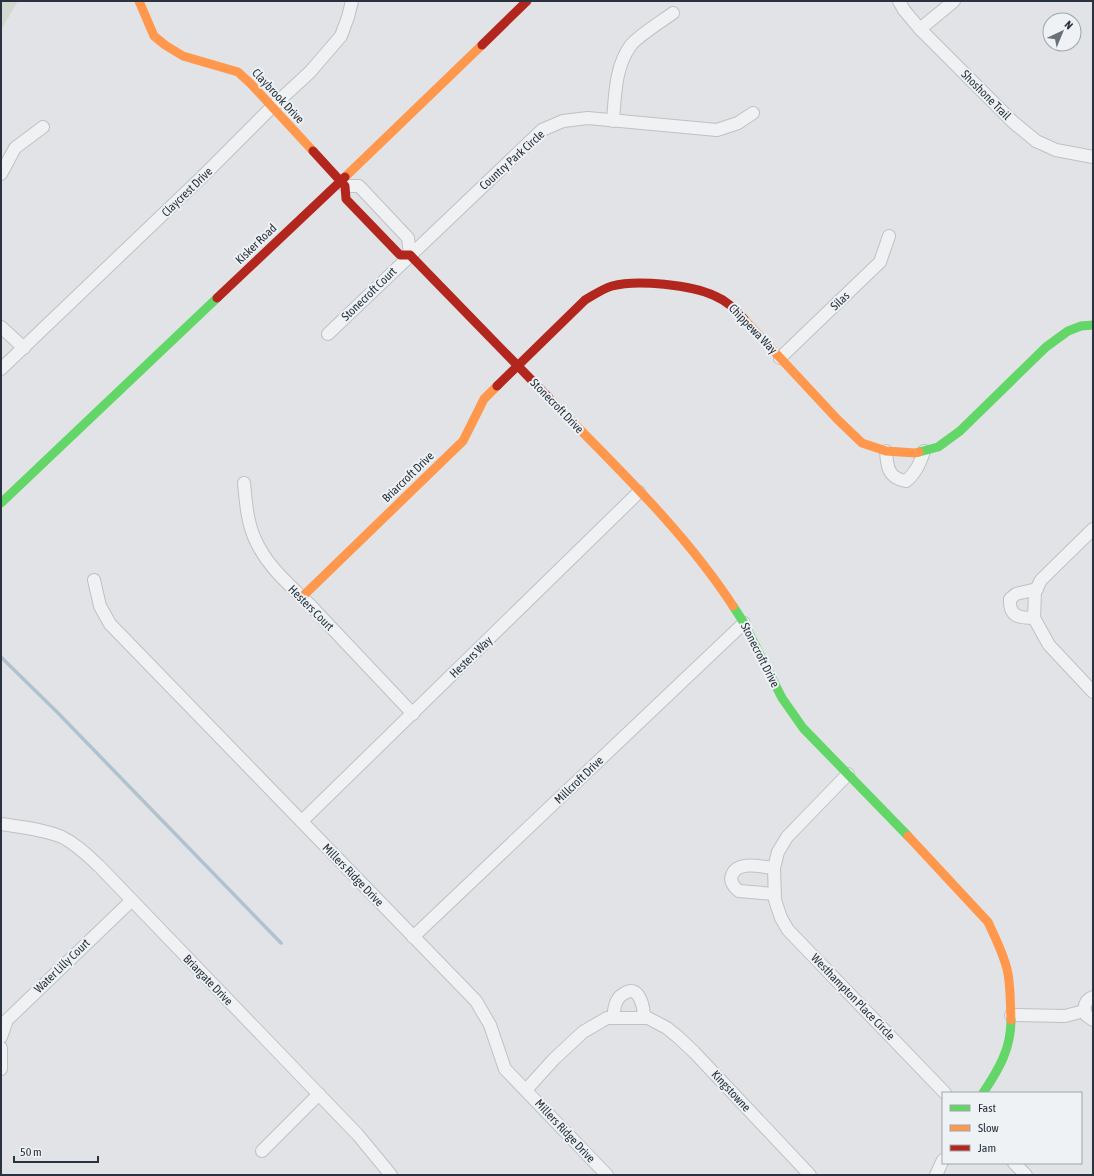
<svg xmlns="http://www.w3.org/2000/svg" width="1094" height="1176" viewBox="0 0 1094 1176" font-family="'Asap Condensed',sans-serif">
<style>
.green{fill:#d2d9d1}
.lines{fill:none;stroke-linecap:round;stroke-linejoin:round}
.stream{stroke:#b0c2d0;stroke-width:3.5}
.street-casing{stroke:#bfc1c4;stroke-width:14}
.street{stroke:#f0f1f2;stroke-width:12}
.fast{stroke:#63d668;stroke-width:9}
.slow{stroke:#ff974d;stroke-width:9}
.jam{stroke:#b3261e;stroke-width:9}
.labels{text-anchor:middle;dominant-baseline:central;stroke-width:4;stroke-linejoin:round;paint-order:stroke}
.street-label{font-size:12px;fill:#29323e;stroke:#eef2f5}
</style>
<rect width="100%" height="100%" fill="#e1e3e6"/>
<polygon class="green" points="1,1 18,1 1,30"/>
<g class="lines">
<polyline class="stream" points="1,657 58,713 281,943"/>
<defs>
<g id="street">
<polyline points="899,1 904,10 920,29 1013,122 1036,141 1056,150 1093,157"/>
<polyline points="920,29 954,1"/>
<path d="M613,121C615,96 615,66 631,45C638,36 662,21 673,13"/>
<polyline points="1,174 15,148 43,127"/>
<polyline points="345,186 359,186 408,238 410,255"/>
<polyline points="1,327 24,348"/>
<polyline points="328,334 542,130 563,121 588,118 717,130 738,123 753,113"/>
<polyline points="780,358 880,262 889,236"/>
<polyline points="1,369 203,176 272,107 310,72 341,36 348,17 352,1"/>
<path d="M886,451C887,467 888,478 906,481C916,473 920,463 924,451"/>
<path d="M244,483C246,502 247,522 255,539C267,567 290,585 311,606C345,642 379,678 413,714"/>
<polyline points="1093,529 1041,580 1035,592 1034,618 1049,645 1093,692"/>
<polyline points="94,580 100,606 110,624 476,1001 490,1025 505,1069 607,1175"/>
<path d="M1034,618C1019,618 1009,617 1010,599L1016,594L1037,589"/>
<polyline points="848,774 787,837 778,852 774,868 775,900 781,918 788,930 945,1093"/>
<polyline points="302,821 639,492"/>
<path d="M1,824C21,827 43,829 62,837C76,844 87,855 99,866L358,1135L391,1175"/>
<path d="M774,868C761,867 738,860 732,875C729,882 734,887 739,891L774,894"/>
<polyline points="413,937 744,623"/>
<path d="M1093,997C1085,1000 1083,1007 1086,1015L1093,1020"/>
<polyline points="1011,1015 1065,1016 1084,1011"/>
<path d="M613,1018C614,1012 614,1004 618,999C619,997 623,994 625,993C640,984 644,1009 644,1018"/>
<polyline points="1,1037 7,1020 131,901"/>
<polyline points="1,1048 1,1069"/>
<polyline points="526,1090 554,1059 583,1032 607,1018 648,1018 667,1028 678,1037 694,1052 810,1175"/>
<polyline points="262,1151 319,1094"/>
<polyline points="1014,1163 1026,1175"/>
<polyline points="936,1175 943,1160"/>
</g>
</defs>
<use href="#street" class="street-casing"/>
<use href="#street" class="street"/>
<g class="fast">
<polyline points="919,452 938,447 960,431 1046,347 1068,331 1081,326 1093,325"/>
<polyline points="1,503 217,298"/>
<polyline points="733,606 744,623 782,698 803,728 908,836"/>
<path d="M983,1093C999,1069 1011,1049 1011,1020"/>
</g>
<g class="slow">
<polyline points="139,1 154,36 165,45 183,56 238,72 251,84 313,151"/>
<polyline points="345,177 482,45"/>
<polyline points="744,319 837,419 862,443 886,451 915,453 919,452"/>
<path d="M549,398C613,464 682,528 733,606"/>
<polyline points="302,597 463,441 484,399 497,386"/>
<path d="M908,836L988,922C995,937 1003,953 1007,969C1011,985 1010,1003 1011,1020"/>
</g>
<g class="jam">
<polyline points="482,45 527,1"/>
<polyline points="313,151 345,186 346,199 400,255 410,255 549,398"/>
<polyline points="217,298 345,177"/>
<path d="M497,386L585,300C594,295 602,289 612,286C637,279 692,285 715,296C727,301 735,309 744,319"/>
</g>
</g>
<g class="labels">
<g class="street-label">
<text transform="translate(986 95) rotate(45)">Shoshone Trail</text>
<text transform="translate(278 96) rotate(47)">Claybrook Drive</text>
<text transform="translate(512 160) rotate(-42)">Country Park Circle</text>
<text transform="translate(187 192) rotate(-44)">Claycrest Drive</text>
<text transform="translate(256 244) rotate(-44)">Kisker Road</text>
<text transform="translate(369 294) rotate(-44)">Stonecroft Court</text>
<text transform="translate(840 301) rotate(-44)">Silas</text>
<text transform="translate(753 329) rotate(46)">Chippewa Way</text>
<text transform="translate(557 406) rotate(46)">Stonecroft Drive</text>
<text transform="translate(408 477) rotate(-44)">Briarcroft Drive</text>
<text transform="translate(311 608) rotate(45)">Hesters Court</text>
<text transform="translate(760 655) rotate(63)">Stonecroft Drive</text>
<text transform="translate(471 657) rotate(-44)">Hesters Way</text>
<text transform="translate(579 780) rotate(-44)">Millcroft Drive</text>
<text transform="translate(353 875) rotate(46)">Millers Ridge Drive</text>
<text transform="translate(62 966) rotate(-44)">Water Lilly Court</text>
<text transform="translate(208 980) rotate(46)">Briargate Drive</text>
<text transform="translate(853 997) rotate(46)">Westhampton Place Circle</text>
<text transform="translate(731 1091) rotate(47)">Kingstowne</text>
<text transform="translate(565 1131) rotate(47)">Millers Ridge Drive</text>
</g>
</g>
<rect width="1094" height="1176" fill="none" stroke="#29323e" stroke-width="4"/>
<rect x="942" y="1092" width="140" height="72" fill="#eef2f5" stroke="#9fa5ac"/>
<rect x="950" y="1105" width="20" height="6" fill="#63d668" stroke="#9fa5ac"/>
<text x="978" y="1112" font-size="12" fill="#29323e">Fast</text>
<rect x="950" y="1125" width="20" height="6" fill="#ff974d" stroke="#9fa5ac"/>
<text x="978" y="1132" font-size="12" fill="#29323e">Slow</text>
<rect x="950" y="1145" width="20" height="6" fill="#b3261e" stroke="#9fa5ac"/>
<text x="978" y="1152" font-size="12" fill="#29323e">Jam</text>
<g transform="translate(1062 32) rotate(44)"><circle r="19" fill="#eef2f5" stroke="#9fa5ac"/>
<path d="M0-3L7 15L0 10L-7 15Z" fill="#697079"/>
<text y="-6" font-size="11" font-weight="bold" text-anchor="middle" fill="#29323e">N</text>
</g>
<path d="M14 1156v6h84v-6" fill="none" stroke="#29323e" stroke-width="2"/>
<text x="20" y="1156" font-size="12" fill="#29323e" stroke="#eef2f5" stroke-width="3" paint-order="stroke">50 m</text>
</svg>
